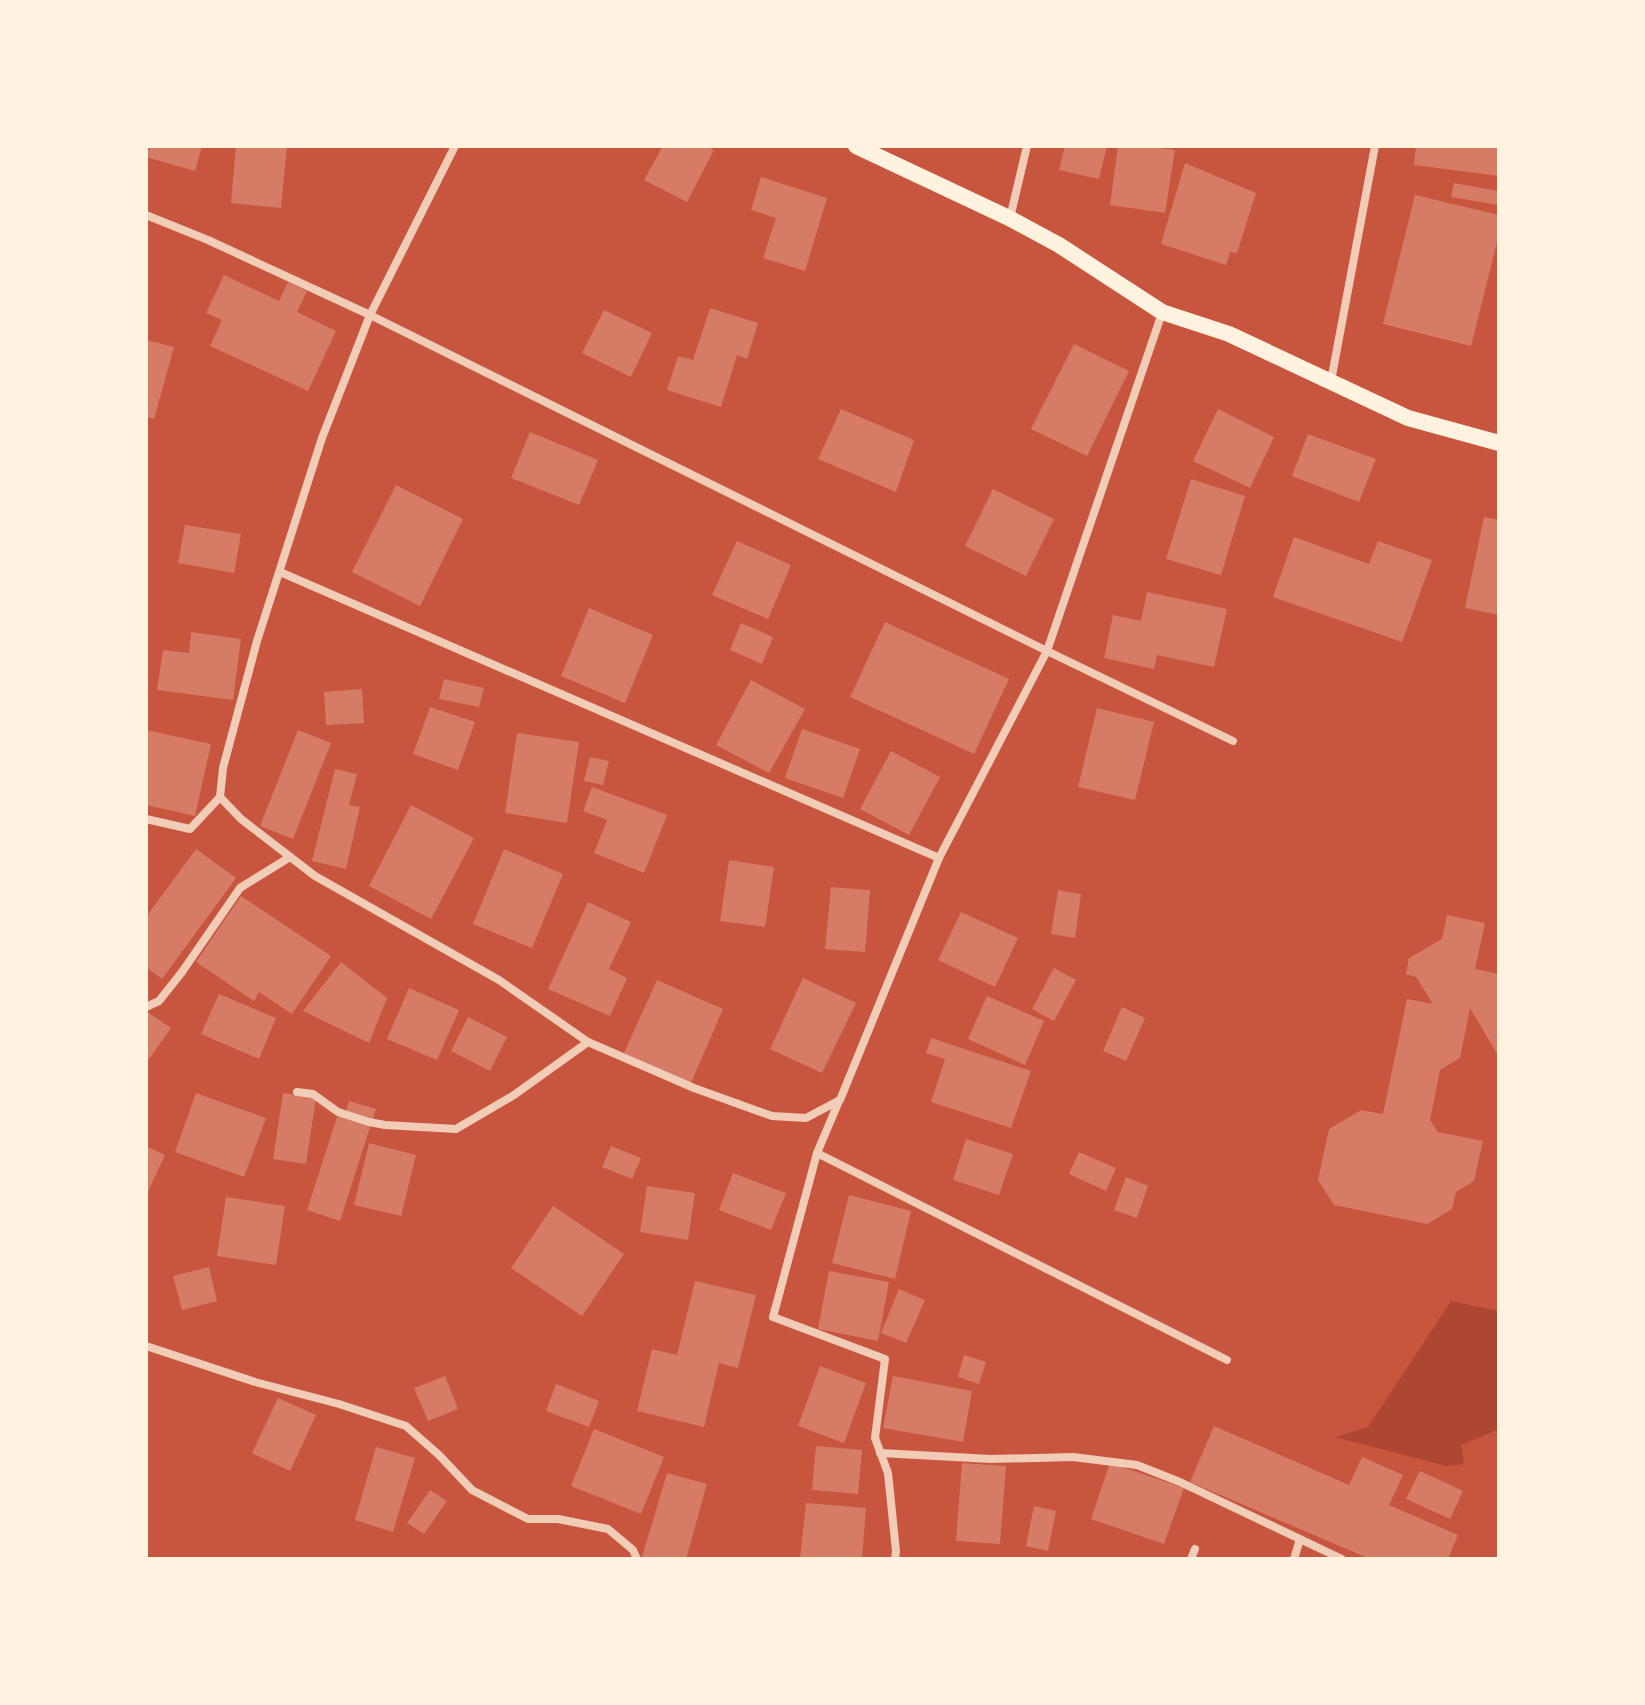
<svg xmlns="http://www.w3.org/2000/svg" width="1645" height="1705" viewBox="0 0 1645 1705" font-family="Commissioner,sans-serif">
<style>
.green{fill:#ae4732}
.building{fill:#d67c66}
.lines{fill:none;stroke-linecap:round;stroke-linejoin:round}
.minor{stroke:#f1ccb7;stroke-width:8}
.secondary{stroke:#fff3e0;stroke-width:16}
</style>
<rect width="100%" height="100%" fill="#c8553d"/>
<polygon class="green" points="1451,1301 1499,1311 1499,1429 1461,1445 1464,1464 1446,1466 1335,1437 1368,1427"/>
<g class="building">
<polygon points="150,146 202,146 195,171 146,157"/>
<polygon points="236,146 287,146 281,208 231,203"/>
<polygon points="663,146 706,146 714,150 687,202 644,180"/>
<polygon points="1065,146 1107,146 1099,179 1059,170"/>
<polygon points="1118,146 1143,146 1175,150 1165,213 1110,205"/>
<polygon points="1416,146 1499,146 1499,176 1414,165"/>
<polygon points="1185,163 1256,193 1237,253 1230,252 1226,265 1161,244"/>
<polygon points="761,177 827,198 805,271 763,258 776,218 751,210"/>
<polygon points="1454,183 1499,191 1499,205 1451,197"/>
<polygon points="1415,195 1499,215 1499,234 1471,346 1383,324"/>
<polygon points="224,275 279,301 288,282 307,291 297,312 336,331 308,391 210,346 222,320 206,313"/>
<polygon points="710,308 758,323 747,359 737,355 721,407 667,390 678,356 693,360"/>
<polygon points="604,310 652,333 631,377 582,353"/>
<polygon points="146,340 174,347 154,419 146,417"/>
<polygon points="1074,344 1129,371 1087,456 1031,429"/>
<polygon points="841,409 914,440 896,492 818,459"/>
<polygon points="1218,409 1274,437 1250,488 1193,461"/>
<polygon points="530,432 598,460 579,505 511,478"/>
<polygon points="1308,434 1376,459 1359,502 1292,476"/>
<polygon points="1191,479 1245,496 1221,575 1166,559"/>
<polygon points="396,485 463,519 420,606 352,572"/>
<polygon points="993,489 1054,519 1026,576 965,546"/>
<polygon points="1484,517 1499,520 1499,615 1465,608"/>
<polygon points="185,525 241,534 234,573 178,563"/>
<polygon points="1294,537 1369,564 1378,541 1432,560 1402,642 1273,597"/>
<polygon points="737,541 791,565 768,619 712,595"/>
<polygon points="1147,592 1227,609 1214,667 1157,655 1154,669 1104,658 1113,615 1141,621"/>
<polygon points="589,608 653,635 625,703 561,676"/>
<polygon points="885,622 1009,679 974,754 850,697"/>
<polygon points="741,623 773,637 762,664 730,650"/>
<polygon points="191,632 241,639 233,700 157,690 163,650 189,653"/>
<polygon points="444,679 484,688 479,707 439,699"/>
<polygon points="751,680 805,709 769,773 716,745"/>
<polygon points="362,689 364,723 326,725 324,692"/>
<polygon points="430,707 475,722 458,770 413,754"/>
<polygon points="1097,708 1154,722 1135,800 1078,787"/>
<polygon points="802,729 860,749 843,798 785,778"/>
<polygon points="146,730 211,744 195,816 146,805"/>
<polygon points="298,730 331,743 293,839 260,826"/>
<polygon points="517,733 579,742 567,823 505,813"/>
<polygon points="891,751 940,777 909,835 860,809"/>
<polygon points="590,757 609,761 603,785 584,781"/>
<polygon points="335,769 357,774 349,805 360,807 346,869 312,861"/>
<polygon points="592,787 667,815 644,873 594,853 607,820 583,811"/>
<polygon points="411,805 474,838 431,919 369,886"/>
<polygon points="196,849 236,878 162,979 146,967 146,917"/>
<polygon points="504,849 563,874 532,948 473,924"/>
<polygon points="729,860 774,867 765,927 720,921"/>
<polygon points="831,887 870,890 865,952 825,949"/>
<polygon points="1058,890 1081,894 1075,938 1051,934"/>
<polygon points="241,896 331,956 292,1014 259,992 254,1001 196,962"/>
<polygon points="588,902 631,922 609,969 627,978 610,1016 548,989"/>
<polygon points="961,912 1018,938 995,987 938,960"/>
<polygon points="1447,915 1485,923 1475,969 1499,974 1499,1057 1470,1008 1460,1058 1440,1070 1430,1120 1438,1132 1483,1141 1474,1181 1456,1192 1452,1209 1427,1224 1334,1205 1318,1180 1329,1129 1361,1110 1383,1114 1407,999 1433,1004 1416,977 1406,974 1409,958 1442,939"/>
<polygon points="341,962 387,998 369,1043 303,1011"/>
<polygon points="1054,968 1076,980 1054,1021 1032,1009"/>
<polygon points="803,978 856,1003 822,1073 770,1049"/>
<polygon points="657,980 723,1009 691,1083 624,1053"/>
<polygon points="409,988 459,1010 437,1060 387,1039"/>
<polygon points="219,994 276,1018 259,1059 201,1034"/>
<polygon points="987,996 1044,1021 1025,1065 968,1039"/>
<polygon points="1122,1007 1145,1018 1126,1061 1103,1051"/>
<polygon points="146,1011 171,1028 149,1059 146,1057"/>
<polygon points="468,1017 507,1037 490,1071 451,1051"/>
<polygon points="931,1038 1031,1071 1011,1128 931,1102 945,1059 926,1053"/>
<polygon points="196,1093 266,1118 244,1177 175,1152"/>
<polygon points="283,1093 316,1098 306,1164 273,1159"/>
<polygon points="349,1101 376,1109 372,1122 345,1114"/>
<polygon points="338,1114 371,1124 340,1221 307,1210"/>
<polygon points="966,1139 1013,1154 999,1195 953,1180"/>
<polygon points="369,1143 416,1155 401,1216 354,1205"/>
<polygon points="146,1146 165,1155 146,1196"/>
<polygon points="611,1146 641,1158 632,1179 602,1167"/>
<polygon points="1079,1152 1116,1168 1106,1191 1069,1174"/>
<polygon points="733,1173 786,1193 771,1230 719,1210"/>
<polygon points="1126,1177 1148,1186 1137,1218 1114,1210"/>
<polygon points="647,1186 695,1193 688,1240 640,1232"/>
<polygon points="849,1195 911,1211 895,1279 832,1263"/>
<polygon points="226,1197 285,1206 276,1265 217,1256"/>
<polygon points="553,1206 624,1254 582,1316 511,1268"/>
<polygon points="209,1267 217,1301 182,1310 173,1276"/>
<polygon points="829,1271 889,1282 878,1341 818,1329"/>
<polygon points="695,1281 756,1295 738,1368 719,1363 704,1427 637,1411 652,1349 677,1355"/>
<polygon points="899,1289 925,1300 906,1343 881,1333"/>
<polygon points="964,1355 986,1362 979,1384 958,1377"/>
<polygon points="820,1366 866,1383 844,1443 798,1426"/>
<polygon points="445,1376 458,1409 428,1421 414,1388"/>
<polygon points="893,1376 972,1391 963,1442 883,1428"/>
<polygon points="556,1384 599,1401 589,1427 546,1411"/>
<polygon points="278,1398 316,1415 290,1471 252,1453"/>
<polygon points="1214,1426 1349,1485 1362,1457 1403,1475 1389,1505 1458,1535 1448,1559 1370,1559 1190,1482"/>
<polygon points="594,1429 664,1457 641,1514 571,1486"/>
<polygon points="816,1446 862,1450 858,1494 812,1490"/>
<polygon points="376,1447 415,1458 393,1532 355,1520"/>
<polygon points="962,1463 1006,1466 1000,1544 956,1541"/>
<polygon points="1110,1463 1184,1488 1164,1544 1091,1519"/>
<polygon points="1420,1471 1463,1491 1450,1519 1406,1499"/>
<polygon points="667,1473 707,1484 686,1559 648,1559 642,1557"/>
<polygon points="430,1490 447,1501 424,1534 407,1523"/>
<polygon points="806,1503 866,1508 862,1559 800,1559"/>
<polygon points="1034,1506 1056,1511 1048,1551 1026,1546"/>
</g>
<g class="lines">
<g class="minor">
<polyline points="146,215 208,240 370,315 455,146"/>
<polyline points="1010,218 1027,146"/>
<polyline points="1162,313 1047,651 939,858 840,1100 806,1118 772,1116 694,1088 588,1042 499,980 315,876 241,819 220,797 223,768 257,641 322,438 370,315 1047,651 1233,741"/>
<polyline points="1331,381 1375,146"/>
<polyline points="280,572 939,858"/>
<polyline points="146,819 190,829 220,797"/>
<polyline points="146,1007 159,1001 182,972 240,888 290,857"/>
<polyline points="297,1092 313,1094 338,1112 369,1122 385,1125 456,1129 514,1095 588,1042"/>
<polyline points="839,1101 817,1153 773,1317 885,1359 875,1438 888,1473 896,1551 895,1559"/>
<polyline points="817,1153 1227,1360"/>
<polyline points="146,1346 255,1382 339,1404 406,1426 439,1455 472,1490 528,1519 558,1519 608,1529 633,1550 637,1559"/>
<polyline points="880,1453 991,1459 1073,1457 1137,1465 1180,1482 1342,1559"/>
<polyline points="1191,1559 1195,1549"/>
<polyline points="1294,1559 1300,1539"/>
</g>
<polyline class="secondary" points="856,146 1009,218 1059,245 1162,312 1229,334 1408,418 1499,443"/>
</g>
<rect width="1645" height="1705" fill="none" stroke="#fff3e0" stroke-width="296"/>
</svg>
